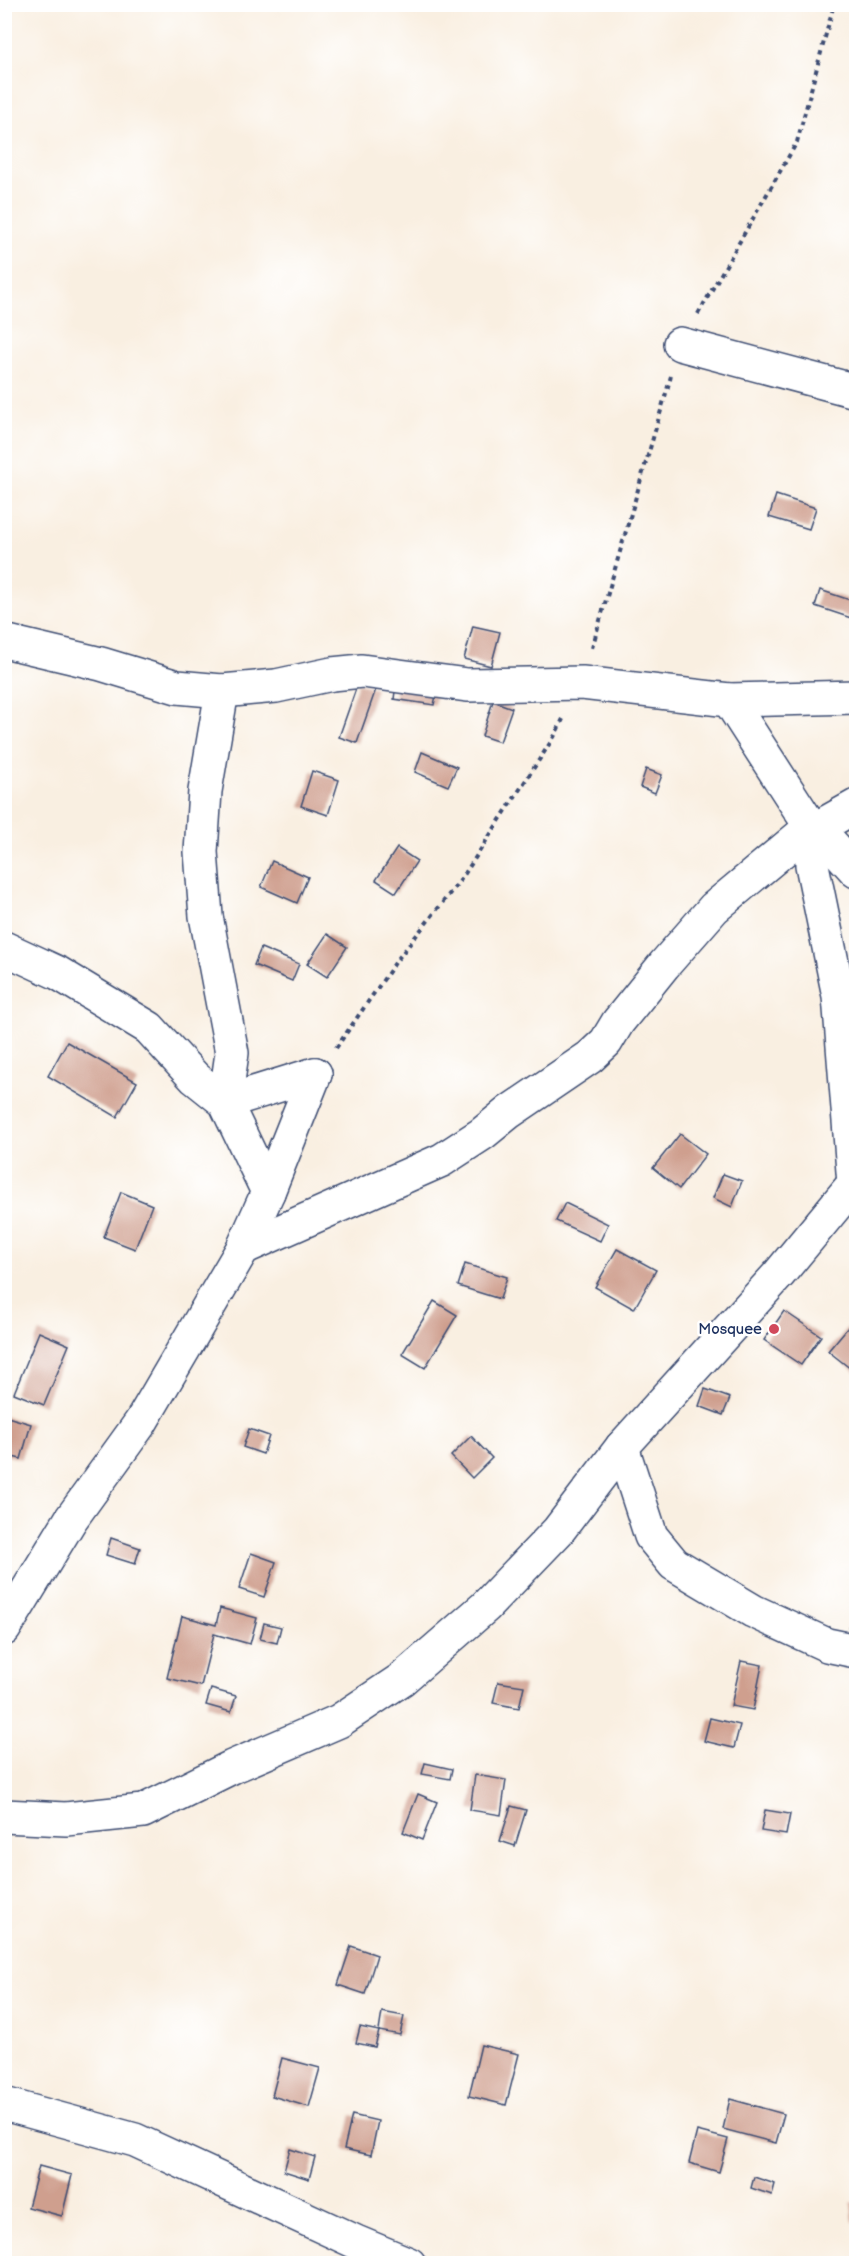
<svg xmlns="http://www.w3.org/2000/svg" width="861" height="2268" viewBox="0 0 861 2268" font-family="'Balsamiq Sans',sans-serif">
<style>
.building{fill:#cf9f8e}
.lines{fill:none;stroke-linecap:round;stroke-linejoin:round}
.street-casing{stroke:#3c4c72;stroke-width:36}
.path{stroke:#3c4c72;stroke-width:4;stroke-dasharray:4.5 4.5;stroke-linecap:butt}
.street{stroke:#fff;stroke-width:33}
.poi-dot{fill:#d1495b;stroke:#fff;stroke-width:2}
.labels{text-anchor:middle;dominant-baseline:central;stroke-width:5;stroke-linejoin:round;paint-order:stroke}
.poi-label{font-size:15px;fill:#1b2f5e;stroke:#fff;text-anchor:end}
</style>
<rect width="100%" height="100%" fill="#fff"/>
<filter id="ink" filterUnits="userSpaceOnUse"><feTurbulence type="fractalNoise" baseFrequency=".0167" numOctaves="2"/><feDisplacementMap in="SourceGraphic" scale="12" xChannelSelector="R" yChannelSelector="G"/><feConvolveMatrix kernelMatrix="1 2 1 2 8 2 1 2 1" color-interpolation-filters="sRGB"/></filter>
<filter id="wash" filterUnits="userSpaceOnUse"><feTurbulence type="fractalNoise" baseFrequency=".008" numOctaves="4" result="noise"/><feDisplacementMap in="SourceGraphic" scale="24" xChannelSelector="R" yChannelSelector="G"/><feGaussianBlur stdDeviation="1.35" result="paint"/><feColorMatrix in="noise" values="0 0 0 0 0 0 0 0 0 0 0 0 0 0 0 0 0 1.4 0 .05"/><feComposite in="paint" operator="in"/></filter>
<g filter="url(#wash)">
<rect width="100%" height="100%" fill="#f9efe1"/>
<g id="blocks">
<g class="building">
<polygon points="776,495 816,508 809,529 769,517"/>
<polygon points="820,590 856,602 854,619 815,606"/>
<polygon points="473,626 500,632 491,666 464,659"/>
<polygon points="358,683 376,689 357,743 339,737"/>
<polygon points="396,684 437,691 434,705 394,699"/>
<polygon points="493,701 512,708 500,742 482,736"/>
<polygon points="422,752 457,767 448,786 415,772"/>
<polygon points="646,769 662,775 655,793 640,787"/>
<polygon points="312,771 339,780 328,815 301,806"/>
<polygon points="397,848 417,861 396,893 376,880"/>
<polygon points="272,861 308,877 297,903 261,887"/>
<polygon points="327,934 347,947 327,977 307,964"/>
<polygon points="261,948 299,964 292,981 254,965"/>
<polygon points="67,1042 137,1082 117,1117 48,1076"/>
<polygon points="680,1134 706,1154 679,1189 653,1168"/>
<polygon points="723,1174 742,1181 732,1207 713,1198"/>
<polygon points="121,1192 152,1205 135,1249 104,1237"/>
<polygon points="565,1203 608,1224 600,1241 556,1221"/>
<polygon points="617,1249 656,1270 634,1309 595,1287"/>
<polygon points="465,1264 507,1277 500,1299 458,1286"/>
<polygon points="434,1301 457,1315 425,1368 402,1354"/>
<polygon points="784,1311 821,1336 801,1365 764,1340"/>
<polygon points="849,1326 856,1332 856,1373 828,1351"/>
<polygon points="39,1332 69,1345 44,1405 14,1393"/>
<polygon points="705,1389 730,1398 723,1415 699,1406"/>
<polygon points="4,1416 31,1424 21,1459 4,1455"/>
<polygon points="249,1429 269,1436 263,1454 243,1447"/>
<polygon points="471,1436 492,1458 472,1478 451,1456"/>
<polygon points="111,1538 140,1548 135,1564 106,1555"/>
<polygon points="251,1553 276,1562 264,1597 239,1589"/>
<polygon points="220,1608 257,1618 250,1644 214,1634 201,1686 167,1678 182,1616 216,1625"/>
<polygon points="854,1611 856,1612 856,1634 848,1631"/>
<polygon points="264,1623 281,1627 277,1643 260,1639"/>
<polygon points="741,1661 762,1665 753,1710 731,1706"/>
<polygon points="498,1682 524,1686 519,1708 493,1703"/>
<polygon points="211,1689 236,1696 231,1712 206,1705"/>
<polygon points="710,1718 740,1725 734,1748 704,1741"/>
<polygon points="425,1763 452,1769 450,1779 422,1774"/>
<polygon points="475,1775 506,1780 501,1815 470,1810"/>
<polygon points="418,1794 437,1802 422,1840 403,1832"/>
<polygon points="511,1806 526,1810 515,1846 500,1841"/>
<polygon points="765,1810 790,1814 786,1835 761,1831"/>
<polygon points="351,1946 377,1955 365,1994 338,1985"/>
<polygon points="382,2012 404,2016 400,2035 379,2031"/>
<polygon points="360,2027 379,2031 375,2047 356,2043"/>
<polygon points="481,2045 519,2054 506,2105 469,2096"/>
<polygon points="282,2058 320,2068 309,2107 272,2096"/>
<polygon points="730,2099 784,2114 776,2143 723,2129"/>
<polygon points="352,2115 378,2121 371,2155 344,2149"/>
<polygon points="697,2131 728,2139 719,2172 689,2163"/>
<polygon points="290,2149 315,2157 309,2179 284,2171"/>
<polygon points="39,2166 72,2175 62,2216 28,2207"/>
<polygon points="754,2177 775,2184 772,2195 751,2188"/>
<polygon points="856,2202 856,2221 853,2222 851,2203"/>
<polygon points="745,2258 761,2263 761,2264 744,2264"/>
</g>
</g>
</g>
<g filter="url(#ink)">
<use href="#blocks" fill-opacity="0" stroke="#3c4c72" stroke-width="1.5"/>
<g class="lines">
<defs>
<g id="street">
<polyline points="680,344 856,391"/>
<polyline points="4,641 101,664 177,687 222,691 276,686 332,674 362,671 467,685 582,683 729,700 856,697"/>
<polyline points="222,691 205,791 201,852 206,916 232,1053 225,1102"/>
<polyline points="729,700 811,827 812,865 839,996 854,1184"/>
<polyline points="817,828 856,871"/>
<polyline points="4,948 58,973 149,1028 195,1078 225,1102 268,1192"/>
<polyline points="225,1102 315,1074"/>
<polyline points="243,1248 442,1160 482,1134 509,1112 590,1057 606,1042 618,1022 664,965 714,908 811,827 817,828 856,806"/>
<polyline points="622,1447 651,1536 674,1564 753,1611 827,1645 856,1651"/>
<polyline points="4,1629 71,1519 141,1422 243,1248 268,1192 315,1074"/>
<polyline points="4,1816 66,1819 143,1811 232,1767 339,1721 402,1679 485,1607 558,1531 622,1447 779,1274 856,1181"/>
<polyline points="4,2104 135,2140 356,2242 409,2264"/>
</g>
</defs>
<use href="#street" class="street-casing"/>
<g class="path">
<polyline points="698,314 797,142 834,4"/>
<polyline points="592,648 671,376"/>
<polyline points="336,1048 397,960 462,878 554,737 563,719"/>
</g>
<use href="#street" class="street"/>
</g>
</g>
<circle class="poi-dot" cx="774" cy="1329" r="6"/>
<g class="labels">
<g class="poi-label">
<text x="762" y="1329">Mosquee</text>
</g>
</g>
<rect width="861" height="2268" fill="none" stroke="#fff" stroke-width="24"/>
</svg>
